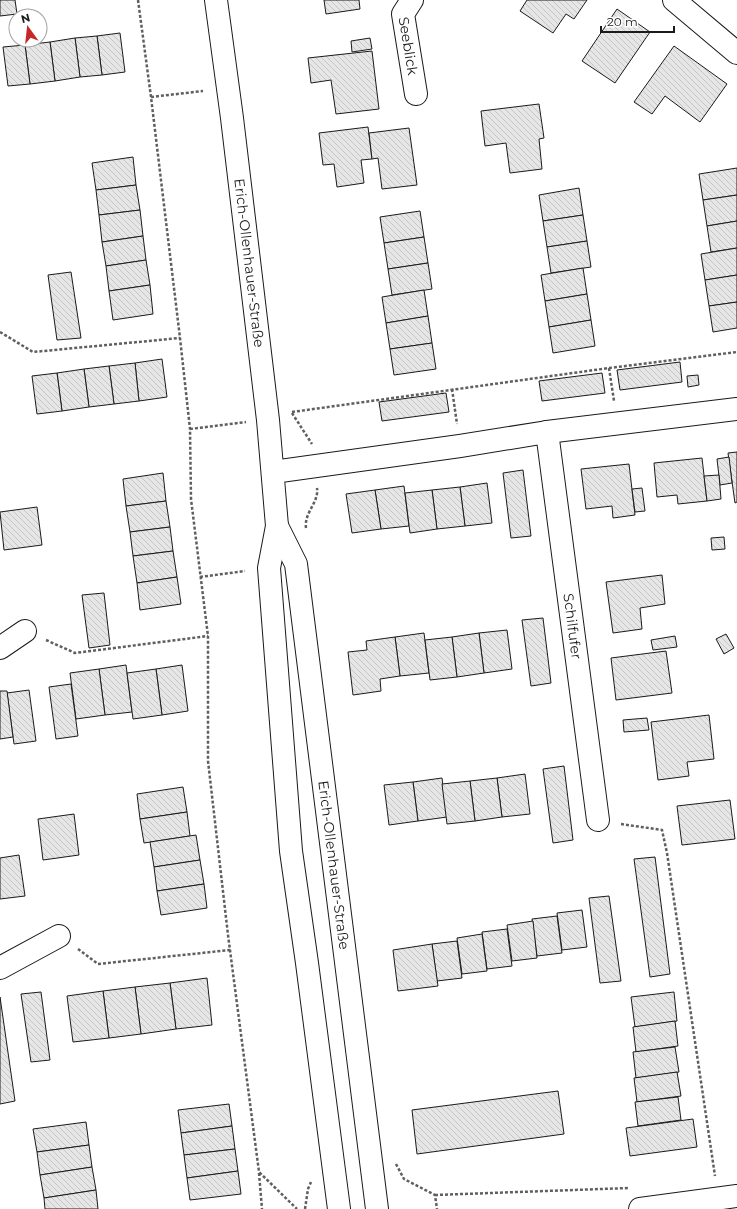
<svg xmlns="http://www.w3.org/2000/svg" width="737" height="1209" viewBox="0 0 737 1209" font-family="Montserrat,sans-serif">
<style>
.building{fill:url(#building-back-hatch);stroke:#1a1a1a}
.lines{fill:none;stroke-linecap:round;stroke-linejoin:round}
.minor-casing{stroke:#1a1a1a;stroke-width:24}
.tertiary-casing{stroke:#1a1a1a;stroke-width:24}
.path{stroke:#5f5f5f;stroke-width:2.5;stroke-dasharray:3 2;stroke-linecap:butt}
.minor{stroke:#fff;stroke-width:22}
.tertiary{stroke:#fff;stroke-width:22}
.labels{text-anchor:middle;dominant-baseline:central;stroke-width:3;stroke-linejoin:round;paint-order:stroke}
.street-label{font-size:14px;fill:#1a1a1a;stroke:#fff}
</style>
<defs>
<pattern id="building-back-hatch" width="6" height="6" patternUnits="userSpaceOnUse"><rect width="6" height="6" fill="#e6e6e6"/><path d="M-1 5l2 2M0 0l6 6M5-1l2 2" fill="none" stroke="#c5c5c5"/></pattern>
</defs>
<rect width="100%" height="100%" fill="#fff"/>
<g class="building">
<polygon points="0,0 15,0 17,14 0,16"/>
<polygon points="324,0 359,0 360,9 326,14"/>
<polygon points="527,0 587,0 574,19 566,14 553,33 520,11"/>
<polygon points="617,9 650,32 615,83 582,61"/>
<polygon points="120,33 125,72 102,75 97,36"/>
<polygon points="97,36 102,75 80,77 75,38"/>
<polygon points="75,38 80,77 55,81 50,42"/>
<polygon points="370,38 372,49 352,52 351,41"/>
<polygon points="50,42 55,81 30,84 25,45"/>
<polygon points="25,45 30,84 8,86 3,47"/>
<polygon points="674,46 727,84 700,122 665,96 652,114 634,102"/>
<polygon points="372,51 379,109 336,114 331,80 311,83 308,58"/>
<polygon points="539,104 544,138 539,139 542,169 510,173 506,143 485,146 481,111"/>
<polygon points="368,127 372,159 361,160 364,183 337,187 334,164 323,165 319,133"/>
<polygon points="409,128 417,185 382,189 378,158 372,159 369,133"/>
<polygon points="133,157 136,185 96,190 92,163"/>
<polygon points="737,168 737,195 703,200 699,174"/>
<polygon points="136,185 140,210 99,215 96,190"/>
<polygon points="579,188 583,215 543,221 539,195"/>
<polygon points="737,195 737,221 707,226 703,200"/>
<polygon points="140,210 143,236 102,242 99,215"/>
<polygon points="420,211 424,237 384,243 380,217"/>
<polygon points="583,215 587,241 547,247 543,221"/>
<polygon points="737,221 737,248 711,252 707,226"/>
<polygon points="143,236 146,260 106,266 102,242"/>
<polygon points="424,237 428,263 388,269 384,243"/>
<polygon points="587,241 591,267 551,273 547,247"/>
<polygon points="737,248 737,275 705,280 701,254"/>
<polygon points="146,260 150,285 109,291 106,266"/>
<polygon points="428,263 432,289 392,295 388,269"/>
<polygon points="583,268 587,294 545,301 541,275"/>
<polygon points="71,272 81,338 57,340 48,275"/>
<polygon points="737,275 737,302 709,306 705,280"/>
<polygon points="150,285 153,314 113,320 109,291"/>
<polygon points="424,290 428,316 386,323 382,297"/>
<polygon points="587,294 591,320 549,327 545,301"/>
<polygon points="737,302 737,328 713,332 709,306"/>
<polygon points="428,316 432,343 390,349 386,323"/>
<polygon points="591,320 595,346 553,353 549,327"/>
<polygon points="432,343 436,369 394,375 390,349"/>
<polygon points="162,359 167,397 139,401 135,363"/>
<polygon points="680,362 682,382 620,390 617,370"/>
<polygon points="135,363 139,401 114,404 109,366"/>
<polygon points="109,366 114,404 89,407 84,369"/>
<polygon points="84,369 89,407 62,411 57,373"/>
<polygon points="57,373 62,411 37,414 32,376"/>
<polygon points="602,373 605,393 542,401 539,381"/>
<polygon points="698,375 699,385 688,387 687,376"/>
<polygon points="446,393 449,412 382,421 379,402"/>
<polygon points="737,452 737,502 735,503 728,453"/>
<polygon points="729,457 732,483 720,485 717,459"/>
<polygon points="702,458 707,501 678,504 677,495 657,497 654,463"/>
<polygon points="629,464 635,515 613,518 612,506 586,509 581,469"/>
<polygon points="523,470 531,536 511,538 503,473"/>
<polygon points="163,473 166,501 126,506 123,479"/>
<polygon points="719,475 721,499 707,501 704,476"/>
<polygon points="487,483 492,523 465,526 460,487"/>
<polygon points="404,486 409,526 381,529 375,490"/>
<polygon points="460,487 465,526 437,529 432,490"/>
<polygon points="642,488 645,511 635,512 632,489"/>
<polygon points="375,490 381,529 352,533 346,494"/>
<polygon points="432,490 437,529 410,533 405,493"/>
<polygon points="166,501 170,527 130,532 126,506"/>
<polygon points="37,507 42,545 4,550 0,512"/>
<polygon points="170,527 173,551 133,556 130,532"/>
<polygon points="724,537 725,549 712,550 711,538"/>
<polygon points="173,551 177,577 137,583 133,556"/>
<polygon points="662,575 665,604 640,608 642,629 613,633 606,582"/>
<polygon points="177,577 181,604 140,610 137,583"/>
<polygon points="104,593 110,645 89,648 82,595"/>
<polygon points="543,618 551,683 531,686 522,620"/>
<polygon points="507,630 512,669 484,673 479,633"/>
<polygon points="424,633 429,673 400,676 395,637"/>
<polygon points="479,633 484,673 457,677 452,637"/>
<polygon points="726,634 734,648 724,654 716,639"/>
<polygon points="675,636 677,647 653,650 651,640"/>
<polygon points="395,637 400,676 380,679 381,691 353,695 348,652 367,650 366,641"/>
<polygon points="452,637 457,677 430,680 425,640"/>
<polygon points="666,651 672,693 616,700 611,658"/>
<polygon points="126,665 132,712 105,715 99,669"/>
<polygon points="182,665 188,711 162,715 156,669"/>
<polygon points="99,669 105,715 76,719 70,673"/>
<polygon points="156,669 162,715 133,719 127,673"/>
<polygon points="71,684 78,736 56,739 49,687"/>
<polygon points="29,690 36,741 14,744 7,693"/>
<polygon points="0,691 7,691 13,737 0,739"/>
<polygon points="709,715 714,759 687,762 689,776 658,780 651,722"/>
<polygon points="647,718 649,730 624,732 623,720"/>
<polygon points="564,766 573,840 553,843 543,769"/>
<polygon points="525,774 530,814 502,817 497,778"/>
<polygon points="442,778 447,817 418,821 413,782"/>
<polygon points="497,778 502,817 475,821 470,781"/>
<polygon points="470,781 475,821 447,824 442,784"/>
<polygon points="413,782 418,821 389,825 384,785"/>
<polygon points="183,787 187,812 140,819 137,794"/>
<polygon points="730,800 735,839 682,845 677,806"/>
<polygon points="187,812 190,836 144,843 140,819"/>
<polygon points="74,814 79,855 43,860 38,819"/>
<polygon points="196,835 200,860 154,867 150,842"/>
<polygon points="19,855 25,896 0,899 0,858"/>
<polygon points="655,857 670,974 650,977 634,859"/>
<polygon points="200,860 204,884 157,891 154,867"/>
<polygon points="204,884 207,908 161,915 157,891"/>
<polygon points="609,896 621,981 600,983 589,898"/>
<polygon points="582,910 587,947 562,950 557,913"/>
<polygon points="557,916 562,953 537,956 532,919"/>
<polygon points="533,921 537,958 512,961 507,925"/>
<polygon points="507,929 512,966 487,969 482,932"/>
<polygon points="482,934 487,971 462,974 457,938"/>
<polygon points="457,941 462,978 437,981 432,944"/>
<polygon points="432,944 438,986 398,991 393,950"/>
<polygon points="207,978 212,1025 176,1029 170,983"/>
<polygon points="170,983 176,1029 141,1034 135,987"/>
<polygon points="135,987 141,1034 109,1038 103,991"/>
<polygon points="103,991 109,1038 73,1042 67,996"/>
<polygon points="41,992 50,1060 31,1062 21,994"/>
<polygon points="674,992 677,1021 635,1027 631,997"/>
<polygon points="0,997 15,1101 0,1104"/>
<polygon points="675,1021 678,1046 636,1052 633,1027"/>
<polygon points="675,1047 679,1072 636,1078 633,1052"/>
<polygon points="677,1072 681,1096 637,1102 634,1078"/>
<polygon points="558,1091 564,1134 417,1154 412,1110"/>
<polygon points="678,1097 681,1120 638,1126 635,1102"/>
<polygon points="229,1104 232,1126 181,1133 178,1110"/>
<polygon points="693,1119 697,1147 630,1156 626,1128"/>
<polygon points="86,1122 89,1145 37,1152 33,1129"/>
<polygon points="232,1126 235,1149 184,1155 181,1133"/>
<polygon points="89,1145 92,1167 40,1175 37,1152"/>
<polygon points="235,1149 238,1171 187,1178 184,1155"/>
<polygon points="92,1167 96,1190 44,1198 40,1175"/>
<polygon points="238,1171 241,1194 190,1200 187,1178"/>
<polygon points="96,1190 98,1209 45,1209 44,1198"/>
</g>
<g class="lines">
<defs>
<g id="minor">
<path id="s1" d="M412,0L403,14L416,94"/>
<polyline points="674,0 737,53"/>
<path id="s2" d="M547,432L598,820"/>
<polyline points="273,472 460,446 547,432 737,409"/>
<polyline points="0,648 25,631"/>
<polyline points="0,968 59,936"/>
<polyline points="640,1209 737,1196"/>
</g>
<g id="tertiary">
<path id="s3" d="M216,0L232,118L268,420L277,526L269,568L291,851L307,963L339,1209"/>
<path id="s4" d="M277,526L296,564L377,1209"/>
</g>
</defs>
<use href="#minor" class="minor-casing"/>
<use href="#tertiary" class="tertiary-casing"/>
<g class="path">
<polyline points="138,0 151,97 180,338 190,429 191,499 208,636 208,761 228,935 259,1172 297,1209"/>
<polyline points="151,97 203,91"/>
<polyline points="0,332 33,352 180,338"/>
<polyline points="609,368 614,401"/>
<polyline points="452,389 457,424"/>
<polyline points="292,412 609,368 737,352"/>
<polyline points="292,413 312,444"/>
<polyline points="190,429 246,422"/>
<path d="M306,528C304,512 319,503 317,488"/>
<polyline points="200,577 245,571"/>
<polyline points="46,640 75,653 208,636"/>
<polyline points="621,824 662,830 667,853 715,1176"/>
<polyline points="78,949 98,964 230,950"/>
<polyline points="396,1164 404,1179 435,1195 437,1209"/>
<polyline points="259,1173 262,1209"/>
<polyline points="435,1195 629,1188"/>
<polyline points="305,1209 308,1189 311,1182"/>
</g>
<use href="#minor" class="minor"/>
<use href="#tertiary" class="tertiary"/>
</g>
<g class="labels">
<g class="street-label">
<text stroke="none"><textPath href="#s1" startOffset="49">Seeblick</textPath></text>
<text stroke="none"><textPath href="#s3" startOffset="265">Erich-Ollenhauer-Straße</textPath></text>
<text stroke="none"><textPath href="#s2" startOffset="196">Schilfufer</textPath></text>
<text stroke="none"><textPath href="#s4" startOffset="346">Erich-Ollenhauer-Straße</textPath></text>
</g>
</g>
<g transform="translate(28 28) rotate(345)"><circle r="19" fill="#ffffff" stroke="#a3a3a3"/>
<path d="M0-3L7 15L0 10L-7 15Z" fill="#c62828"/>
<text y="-6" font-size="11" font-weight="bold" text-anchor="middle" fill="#1a1a1a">N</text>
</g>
<path d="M601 26v6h73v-6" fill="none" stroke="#1a1a1a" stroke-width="2"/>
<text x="607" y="26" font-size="12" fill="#1a1a1a" stroke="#ffffff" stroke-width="3" paint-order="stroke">20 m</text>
</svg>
